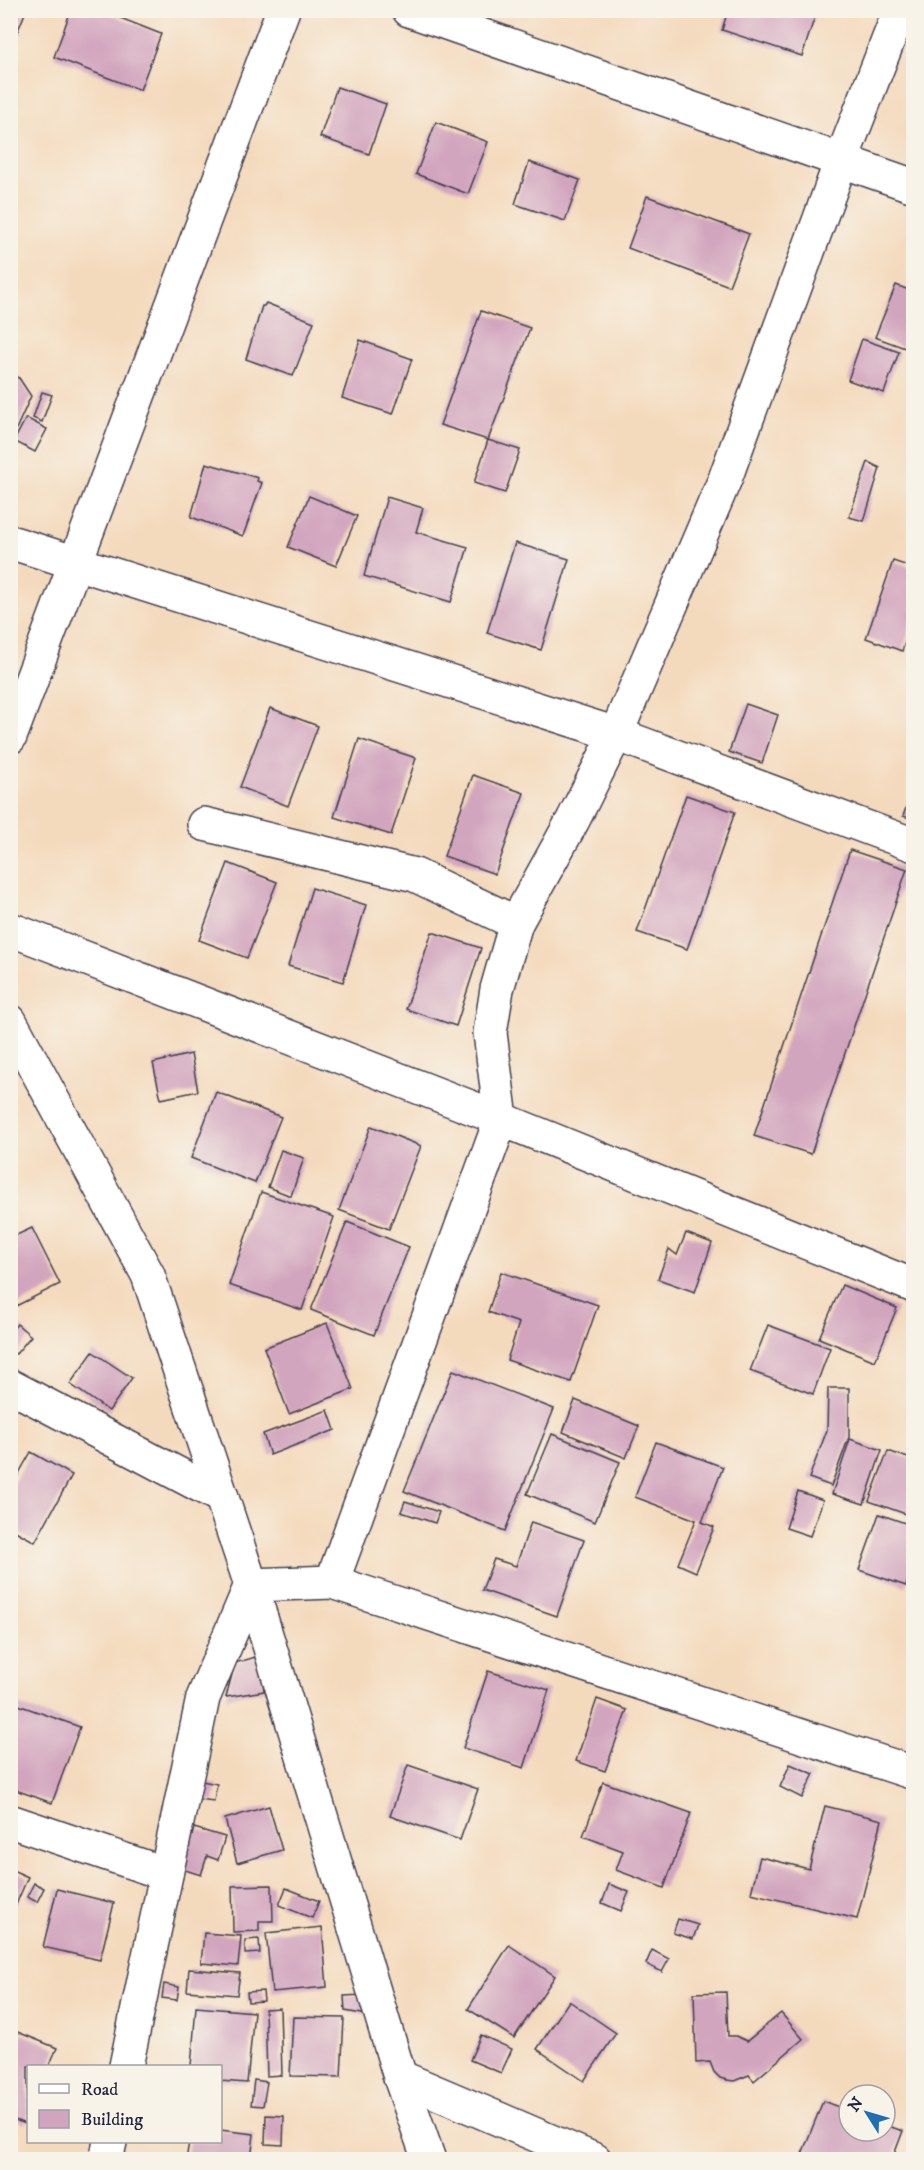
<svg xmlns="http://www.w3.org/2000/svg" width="924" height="2170" viewBox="0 0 924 2170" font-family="'IM FELL DW Pica',serif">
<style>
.building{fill:#d2a5be}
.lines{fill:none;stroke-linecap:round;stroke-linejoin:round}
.minor-casing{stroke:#423e4e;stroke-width:36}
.minor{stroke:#fff;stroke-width:33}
</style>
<rect width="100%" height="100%" fill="#f7f3e8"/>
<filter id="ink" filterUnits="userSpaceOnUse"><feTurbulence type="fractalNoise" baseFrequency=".0167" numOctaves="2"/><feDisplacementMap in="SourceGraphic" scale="12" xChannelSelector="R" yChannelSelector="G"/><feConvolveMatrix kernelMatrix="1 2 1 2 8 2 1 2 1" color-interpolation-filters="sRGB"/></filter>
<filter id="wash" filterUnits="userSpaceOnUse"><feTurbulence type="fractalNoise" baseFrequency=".008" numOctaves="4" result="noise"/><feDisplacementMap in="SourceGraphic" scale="24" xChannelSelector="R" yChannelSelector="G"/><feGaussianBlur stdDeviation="1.35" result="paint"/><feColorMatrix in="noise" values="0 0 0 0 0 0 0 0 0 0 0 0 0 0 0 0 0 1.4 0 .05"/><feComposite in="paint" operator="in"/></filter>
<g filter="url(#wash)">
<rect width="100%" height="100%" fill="#f4dabd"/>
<g id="blocks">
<g class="building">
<polygon points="10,10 19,10 25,13 11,48"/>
<polygon points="71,10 100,10 161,34 140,90 54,57"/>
<polygon points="728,10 817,10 802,56 722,30"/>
<polygon points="337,87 386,104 369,154 320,137"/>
<polygon points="436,122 488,142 468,194 416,174"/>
<polygon points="529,162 580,180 565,221 515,204"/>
<polygon points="647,196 749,234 729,286 628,248"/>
<polygon points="896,285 914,292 913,351 875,337"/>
<polygon points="266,303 314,322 293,376 246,359 262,306 264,306"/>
<polygon points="481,311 530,328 488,440 440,425"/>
<polygon points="862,339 899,352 884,393 848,380"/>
<polygon points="360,340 412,359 393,414 342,398"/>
<polygon points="10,375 19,378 31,396 16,429 10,434"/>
<polygon points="42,392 52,395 42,422 33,418"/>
<polygon points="26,418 47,429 35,452 14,441"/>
<polygon points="488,440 520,450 505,493 474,483"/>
<polygon points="868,462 880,468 864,521 849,517"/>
<polygon points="206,463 258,478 257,481 262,483 243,536 191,517"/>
<polygon points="309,496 357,516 336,566 288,547"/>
<polygon points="387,497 423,508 416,532 468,547 451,602 364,576"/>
<polygon points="515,543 569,559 541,650 487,633"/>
<polygon points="893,561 914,568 914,618 902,651 866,638"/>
<polygon points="746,704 778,715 762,763 729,752"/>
<polygon points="270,708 318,726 288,806 240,787"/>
<polygon points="359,739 416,758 391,835 334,817"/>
<polygon points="473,775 524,793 495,874 444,856"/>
<polygon points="914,786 914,819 903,816"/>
<polygon points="686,795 735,812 687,949 637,932"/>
<polygon points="850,850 907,869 811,1154 754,1136"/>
<polygon points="228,863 277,882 247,958 199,940"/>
<polygon points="312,888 366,905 343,982 288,966"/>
<polygon points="432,932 481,948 456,1026 406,1009"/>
<polygon points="191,1054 198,1091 161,1099 153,1063"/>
<polygon points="216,1092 281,1117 255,1183 191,1158"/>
<polygon points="371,1126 421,1146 389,1229 339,1210"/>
<polygon points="281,1150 304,1158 291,1196 268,1187"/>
<polygon points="261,1192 334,1217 302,1310 229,1285"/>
<polygon points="347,1222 409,1247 374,1335 311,1310"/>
<polygon points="32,1228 60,1284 10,1309 10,1238"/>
<polygon points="686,1233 712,1243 695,1292 658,1279 669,1249 677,1255"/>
<polygon points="501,1272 598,1305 571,1382 507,1360 519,1323 488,1312"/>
<polygon points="842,1285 897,1308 875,1361 819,1338"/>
<polygon points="327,1323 353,1389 289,1414 264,1348"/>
<polygon points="17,1324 31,1336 16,1354 10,1350 10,1332"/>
<polygon points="768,1325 830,1348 813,1394 750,1371"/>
<polygon points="93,1352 132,1378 109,1411 70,1384"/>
<polygon points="453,1370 554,1409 505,1531 404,1491"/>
<polygon points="828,1388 849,1388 849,1437 831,1486 809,1478 827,1430"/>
<polygon points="914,1398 914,1420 906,1417"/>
<polygon points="575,1400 639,1426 626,1458 563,1432"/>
<polygon points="328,1410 335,1430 270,1455 263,1434"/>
<polygon points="552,1434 620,1462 595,1522 527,1494"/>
<polygon points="850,1439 882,1450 864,1504 832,1494"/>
<polygon points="656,1442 723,1467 702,1522 714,1527 696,1572 678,1564 696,1520 635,1497"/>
<polygon points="888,1451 914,1460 914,1517 869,1501"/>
<polygon points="31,1452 72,1475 35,1542 10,1528 10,1489"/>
<polygon points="798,1491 823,1500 810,1536 786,1528"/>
<polygon points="405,1501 439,1512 435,1523 401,1512"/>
<polygon points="879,1514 914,1526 914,1565 906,1586 859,1570"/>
<polygon points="531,1522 584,1540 557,1616 482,1590 494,1559 516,1566"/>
<polygon points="259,1656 264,1691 226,1697 235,1663"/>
<polygon points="488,1671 549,1690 524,1768 463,1748"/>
<polygon points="597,1699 627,1710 605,1771 576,1761"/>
<polygon points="10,1702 80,1727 52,1803 10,1788"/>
<polygon points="790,1764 814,1774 802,1798 780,1787"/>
<polygon points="408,1765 478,1789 460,1840 390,1816"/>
<polygon points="202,1781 217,1784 214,1801 198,1799"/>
<polygon points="603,1782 691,1813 664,1888 616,1870 623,1851 583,1836"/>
<polygon points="269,1806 282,1850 237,1863 225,1819"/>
<polygon points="825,1806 882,1820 857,1919 751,1893 760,1857 809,1869"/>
<polygon points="194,1828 225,1837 218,1860 207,1856 201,1875 182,1869"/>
<polygon points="10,1869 28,1877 15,1907 10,1906"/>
<polygon points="34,1883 44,1888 37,1902 27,1897"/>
<polygon points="609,1884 629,1892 621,1911 602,1903"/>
<polygon points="272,1885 273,1921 259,1921 259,1931 233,1932 232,1886"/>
<polygon points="286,1888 319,1901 312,1918 279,1905"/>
<polygon points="57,1889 114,1903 100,1960 43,1947"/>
<polygon points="678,1919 698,1925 693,1939 673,1933"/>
<polygon points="322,1927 327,1987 272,1992 266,1933"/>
<polygon points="204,1933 241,1936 238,1966 201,1963"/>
<polygon points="259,1939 260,1953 245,1954 245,1940"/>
<polygon points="509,1945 555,1976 514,2038 468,2009"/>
<polygon points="652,1950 669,1959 662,1972 646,1964"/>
<polygon points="189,1969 240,1973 237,1995 187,1991"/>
<polygon points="164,1984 179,1987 177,2000 162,1998"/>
<polygon points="263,1991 264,2001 248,2002 247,1992"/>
<polygon points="726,1992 728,2036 736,2036 747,2041 781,2013 803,2039 754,2081 749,2075 734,2081 727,2080 720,2078 714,2072 710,2062 696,2063 694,1993"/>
<polygon points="363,1995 368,2015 345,2011 344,1996"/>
<polygon points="569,2001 616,2033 584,2081 537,2049"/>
<polygon points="196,2007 254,2012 247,2083 220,2081 220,2066 191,2066"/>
<polygon points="280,2008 282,2075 267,2076 265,2009"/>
<polygon points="293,2017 344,2018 341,2077 290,2076"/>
<polygon points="10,2029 57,2048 49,2066 28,2066 28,2115 25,2124 10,2118"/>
<polygon points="481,2035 512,2049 501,2073 470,2060"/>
<polygon points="254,2080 267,2082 263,2106 251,2105"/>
<polygon points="823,2101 849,2111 849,2131 885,2131 885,2125 903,2131 892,2160 815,2160 802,2154"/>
<polygon points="266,2115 284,2116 283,2145 265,2144"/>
<polygon points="220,2130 254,2134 251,2160 186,2160 189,2142 220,2142"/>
</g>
</g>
</g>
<g filter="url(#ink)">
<use href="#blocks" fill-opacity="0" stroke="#423e4e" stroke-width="1.5"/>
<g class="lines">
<defs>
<g id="minor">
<polyline points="409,10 914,186"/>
<polyline points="10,542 616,734 914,845"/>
<polyline points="10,737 283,10"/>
<polyline points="204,824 415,875 516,923"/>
<polyline points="10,929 501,1119 914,1286"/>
<polyline points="10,1021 148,1275 251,1585 400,2077 429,2160"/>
<polyline points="10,1386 222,1497"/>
<polyline points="332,1582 501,1119 490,1033 497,989 516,923 573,820 616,734 725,479 841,161 900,10"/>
<polyline points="10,1821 166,1874"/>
<polyline points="126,2066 203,1698 251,1585 332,1582 914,1773"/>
<polyline points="400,2077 595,2160"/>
<polyline points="106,2160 110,2142"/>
</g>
</defs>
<use href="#minor" class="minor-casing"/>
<use href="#minor" class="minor"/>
</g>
</g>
<rect width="924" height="2170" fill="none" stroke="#f7f3e8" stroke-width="36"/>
<rect x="27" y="2065" width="195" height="78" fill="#f7f3e8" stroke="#a29fa3" stroke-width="1.5"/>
<rect x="39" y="2084" width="30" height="9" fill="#ffffff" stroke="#a29fa3" stroke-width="1.5"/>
<text x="81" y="2095" font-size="18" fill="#22223b">Road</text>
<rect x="39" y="2110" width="30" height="18" fill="#d2a5be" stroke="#a29fa3" stroke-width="1.5"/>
<text x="81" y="2125" font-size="18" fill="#22223b">Building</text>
<g transform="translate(867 2113) rotate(307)"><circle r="28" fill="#f7f3e8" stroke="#a29fa3" stroke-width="1.5"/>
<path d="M0-4.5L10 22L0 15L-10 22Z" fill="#1f6fb2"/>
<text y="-9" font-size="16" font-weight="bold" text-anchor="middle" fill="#22223b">N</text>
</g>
</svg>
